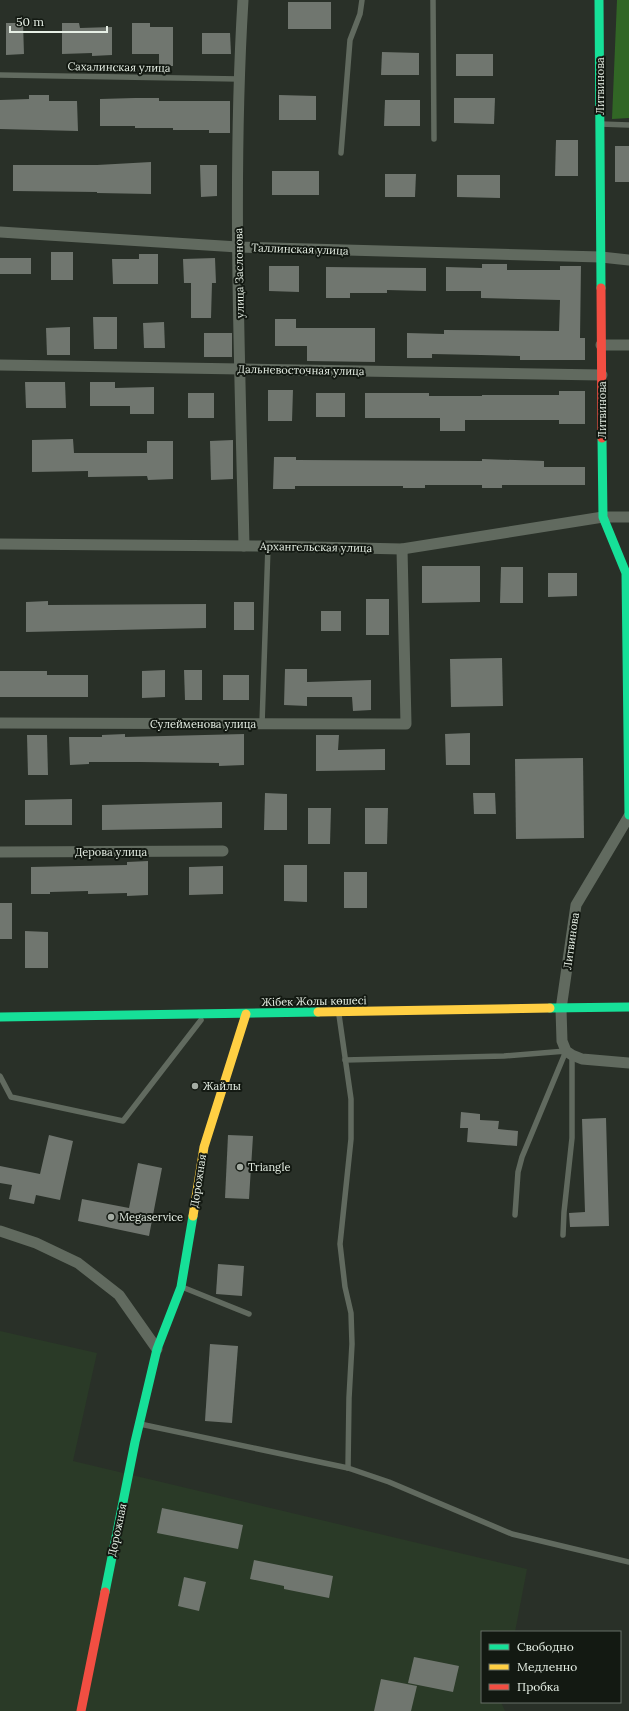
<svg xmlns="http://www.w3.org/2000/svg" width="629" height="1711" viewBox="0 0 629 1711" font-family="Lora,serif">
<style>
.built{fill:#2a3a27}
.forest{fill:#316625}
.building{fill:#70766f}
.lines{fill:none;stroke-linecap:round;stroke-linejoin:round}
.lane{stroke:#616a5f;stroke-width:5.5}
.street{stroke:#616a5f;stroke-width:11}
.fast{stroke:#16e098;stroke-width:9}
.slow{stroke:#ffcf43;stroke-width:9}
.jam{stroke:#f24e42;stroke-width:9}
.poi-dot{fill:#a4aca3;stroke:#131912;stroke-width:1.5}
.labels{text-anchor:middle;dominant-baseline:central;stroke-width:4;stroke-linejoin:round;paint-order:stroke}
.street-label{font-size:11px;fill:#e6efe5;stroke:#131912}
.poi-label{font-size:11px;fill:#e6efe5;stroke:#131912;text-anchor:start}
</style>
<rect width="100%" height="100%" fill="#293028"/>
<polygon class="built" points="0,1331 97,1353 73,1461 527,1569 515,1632 482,1632 482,1702 501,1702 505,1711 0,1711"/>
<polygon class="forest" points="617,0 629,0 629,118 612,119"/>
<g class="building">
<rect x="288" y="2" width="43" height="27"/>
<polygon points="6,23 23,23 24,54 6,55"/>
<polygon points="62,23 79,23 80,28 112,27 112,55 92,56 92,53 62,54"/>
<polygon points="132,23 150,23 150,27 173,27 173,66 159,66 159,54 132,54"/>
<polygon points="202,33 230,33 231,54 202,54"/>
<polygon points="382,52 419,53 419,75 381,75"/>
<rect x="456" y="54" width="37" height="22"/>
<polygon points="29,95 49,95 49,101 77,101 78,131 0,129 0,100 29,99"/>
<polygon points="279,95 316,96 316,120 279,120"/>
<polygon points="135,98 159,98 159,101 230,101 230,133 209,133 209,130 173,130 173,128 135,128 135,126 100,126 100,99"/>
<polygon points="454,98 495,98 494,124 454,123"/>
<polygon points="385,100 420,100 420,126 384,126"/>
<polygon points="556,140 578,140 578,176 555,176"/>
<rect x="615" y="146" width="14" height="36"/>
<polygon points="151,162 151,194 97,193 97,192 13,191 13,165 97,165"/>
<polygon points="200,165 217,165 217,196 201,197"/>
<rect x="272" y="171" width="47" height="24"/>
<polygon points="385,174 416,174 415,197 385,197"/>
<polygon points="457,175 500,175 500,198 457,197"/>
<rect x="51" y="252" width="22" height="28"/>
<polygon points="139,254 158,254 158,284 113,284 112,259 139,259"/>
<rect x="0" y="258" width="31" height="16"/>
<polygon points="215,258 216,283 212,283 211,318 191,318 191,283 184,283 183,259"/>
<polygon points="482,264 507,264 507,270 560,270 560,266 581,266 580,338 585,338 585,360 520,360 520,356 481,355 432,354 432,358 407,358 407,333 444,334 444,330 559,331 560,300 481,298 481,291 446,291 446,267 482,268"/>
<polygon points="269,266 299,266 299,292 269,291"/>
<polygon points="326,267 426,268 426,291 387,290 387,293 350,293 350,298 326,298"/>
<polygon points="93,317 117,317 117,349 94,349"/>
<polygon points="275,319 296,319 296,328 375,328 375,362 307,361 307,346 275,346"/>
<polygon points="164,322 165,348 144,348 143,323"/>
<polygon points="70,327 70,355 47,355 46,328"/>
<rect x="204" y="333" width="28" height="24"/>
<polygon points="25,382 65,382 66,408 26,408"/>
<polygon points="90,382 115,382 115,388 154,387 154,414 130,414 130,406 90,406"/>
<polygon points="268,390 293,390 292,421 268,421"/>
<polygon points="559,391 585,391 585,424 559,424 559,420 465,420 465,431 440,431 440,418 365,418 365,393 429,393 429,396 482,396 482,395 559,395"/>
<rect x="188" y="393" width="26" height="25"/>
<rect x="316" y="393" width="29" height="24"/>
<polygon points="73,439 74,453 147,453 147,441 173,441 173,479 148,480 147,476 88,477 88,471 32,472 32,440"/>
<polygon points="233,440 233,479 211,480 210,441"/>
<polygon points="274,457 296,457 296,460 482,461 482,459 544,461 544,467 585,467 585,485 502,485 502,488 482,488 482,485 425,485 425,488 403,488 403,486 295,486 295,489 273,489"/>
<polygon points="422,566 480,566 480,602 422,603"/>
<polygon points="501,567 523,567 523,603 500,603"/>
<polygon points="548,573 577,573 577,596 548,597"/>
<rect x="366" y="599" width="23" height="36"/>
<polygon points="48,601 48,605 206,604 206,628 26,632 26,602"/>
<rect x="234" y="602" width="20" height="28"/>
<rect x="321" y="611" width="20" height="20"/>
<polygon points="502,658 503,706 451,707 450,659"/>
<polygon points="285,669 307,669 307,682 371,680 371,710 353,711 352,697 307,697 307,706 284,705"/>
<polygon points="165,670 165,697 142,698 142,671"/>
<polygon points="184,670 202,670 202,700 185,700"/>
<polygon points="0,671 47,671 47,675 88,675 88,697 0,697"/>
<rect x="223" y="675" width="26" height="25"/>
<polygon points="470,733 470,765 446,765 445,734"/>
<polygon points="125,734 125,737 244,734 244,765 219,766 219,763 140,762 89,762 89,764 70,765 69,737 102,737 102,735"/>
<polygon points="27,735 47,735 48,775 28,775"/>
<polygon points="316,735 339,735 338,750 385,749 385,770 316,771"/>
<polygon points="583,758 584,838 516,839 515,759"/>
<polygon points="265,793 287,794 287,830 264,830"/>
<polygon points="473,793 495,793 496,814 474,814"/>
<polygon points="72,799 72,825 25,825 25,800"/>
<polygon points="222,802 222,828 102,830 102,805"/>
<polygon points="308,808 331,808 330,844 308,844"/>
<polygon points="365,808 388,808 387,844 365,844"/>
<polygon points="148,861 148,895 127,896 127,893 88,894 88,891 50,892 50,894 31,894 31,867 127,865 127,862"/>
<polygon points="284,865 307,865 307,902 284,901"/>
<polygon points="223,866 223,894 189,895 189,867"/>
<rect x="344" y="872" width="23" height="36"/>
<rect x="0" y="903" width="12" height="36"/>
<polygon points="25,931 48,932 48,968 25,968"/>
<polygon points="461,1112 480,1114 480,1120 499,1121 498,1129 518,1131 517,1146 467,1142 468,1128 460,1128"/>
<polygon points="606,1118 609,1226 570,1227 569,1213 585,1212 582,1119"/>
<polygon points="49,1135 73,1141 60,1200 36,1195 34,1204 9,1199 12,1185 0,1183 0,1166 40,1174"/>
<polygon points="228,1135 253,1136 249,1199 225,1198"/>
<polygon points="138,1163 162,1168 149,1236 78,1221 82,1199 129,1208"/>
<polygon points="218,1264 244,1266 242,1296 216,1294"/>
<polygon points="210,1344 238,1346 232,1423 205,1421"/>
<polygon points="162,1508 243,1525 238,1549 157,1533"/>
<polygon points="254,1560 333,1576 329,1598 284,1589 284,1586 250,1579"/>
<polygon points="184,1577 206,1582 199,1611 178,1606"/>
<polygon points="414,1657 459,1666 453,1692 408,1683"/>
<polygon points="381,1679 417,1686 411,1711 374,1711"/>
</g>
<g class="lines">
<g class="lane">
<polyline points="433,0 434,139"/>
<polyline points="0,75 239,79"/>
<polyline points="600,124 629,125"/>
<polyline points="341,153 350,40 360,14 362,0"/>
<polyline points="262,724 268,546"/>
<polyline points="339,1015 351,1099 351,1139 340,1244 345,1287 351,1313 352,1344 349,1398 348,1468"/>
<polyline points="345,1060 504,1056 566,1051 522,1157 518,1172 515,1215"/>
<polyline points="0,1076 11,1097 123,1121 201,1020"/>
<polyline points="563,1235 564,1212 572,1138 572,1055"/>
<polyline points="182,1287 249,1314"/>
<polyline points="140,1424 348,1468 389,1482 512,1534 629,1562"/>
</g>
<g class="street">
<path d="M243,0C232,182 240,364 244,546"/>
<polyline points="0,232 238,247 601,257 629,260"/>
<polyline points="601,345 629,345"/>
<polyline points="0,365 602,375"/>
<polyline points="0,544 268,546 402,549 603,517 629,517"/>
<polyline points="0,723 406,724 402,549"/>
<polyline points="629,816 576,905 561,1009 562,1041 566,1051 572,1055 582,1059 629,1063"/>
<polyline points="0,852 223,851"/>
<polyline points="0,1231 36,1243 78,1263 119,1295 157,1349"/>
</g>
<g class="fast">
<polyline points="599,0 601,288"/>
<polyline points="602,438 603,517 626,573 629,815"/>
<polyline points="550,1008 629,1007"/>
<polyline points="0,1017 318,1012"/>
<polyline points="105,1592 135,1442 157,1349 181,1287 193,1216"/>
</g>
<g class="slow">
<polyline points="318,1012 550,1008"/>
<polyline points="193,1216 204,1147 246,1014"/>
</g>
<g class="jam">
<polyline points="601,288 602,438"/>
<polyline points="81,1711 105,1592"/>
</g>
</g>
<g class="poi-dot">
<circle cx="195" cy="1086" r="4"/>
<circle cx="240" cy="1167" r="4"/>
<circle cx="111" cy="1217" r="4"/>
</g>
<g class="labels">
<g class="street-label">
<text transform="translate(119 67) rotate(1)">Сахалинская улица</text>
<text transform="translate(600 86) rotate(-90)">Литвинова</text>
<text transform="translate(300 249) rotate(2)">Таллинская улица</text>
<text transform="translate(239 273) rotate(-91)">улица Заслонова</text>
<text transform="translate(301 370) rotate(1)">Дальневосточная улица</text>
<text transform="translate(602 410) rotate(-90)">Литвинова</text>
<text transform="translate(316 547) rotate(1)">Архангельская улица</text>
<text x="203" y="724">Сулейменова улица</text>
<text x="111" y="852">Дерова улица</text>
<text transform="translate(571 941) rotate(-82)">Литвинова</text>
<text transform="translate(314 1001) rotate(-1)">Жібек Жолы көшесі</text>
<text transform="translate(198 1181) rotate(-81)">Дорожная</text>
<text transform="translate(117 1530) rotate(-78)">Дорожная</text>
</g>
<g class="poi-label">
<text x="203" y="1086">Жайлы</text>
<text x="248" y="1167">Triangle</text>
<text x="119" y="1217">Megaservice</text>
</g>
</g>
<rect x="481" y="1631" width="140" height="72" fill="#131912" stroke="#676f66"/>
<rect x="489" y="1644" width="20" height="6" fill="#16e098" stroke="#676f66"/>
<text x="517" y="1651" font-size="12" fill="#e6efe5">Свободно</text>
<rect x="489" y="1664" width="20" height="6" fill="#ffcf43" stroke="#676f66"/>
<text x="517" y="1671" font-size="12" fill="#e6efe5">Медленно</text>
<rect x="489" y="1684" width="20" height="6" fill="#f24e42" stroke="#676f66"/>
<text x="517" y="1691" font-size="12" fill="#e6efe5">Пробка</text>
<path d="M10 26v6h97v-6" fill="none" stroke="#e6efe5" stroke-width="2"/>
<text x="16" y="26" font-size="12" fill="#e6efe5" stroke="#131912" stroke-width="3" paint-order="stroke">50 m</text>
</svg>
